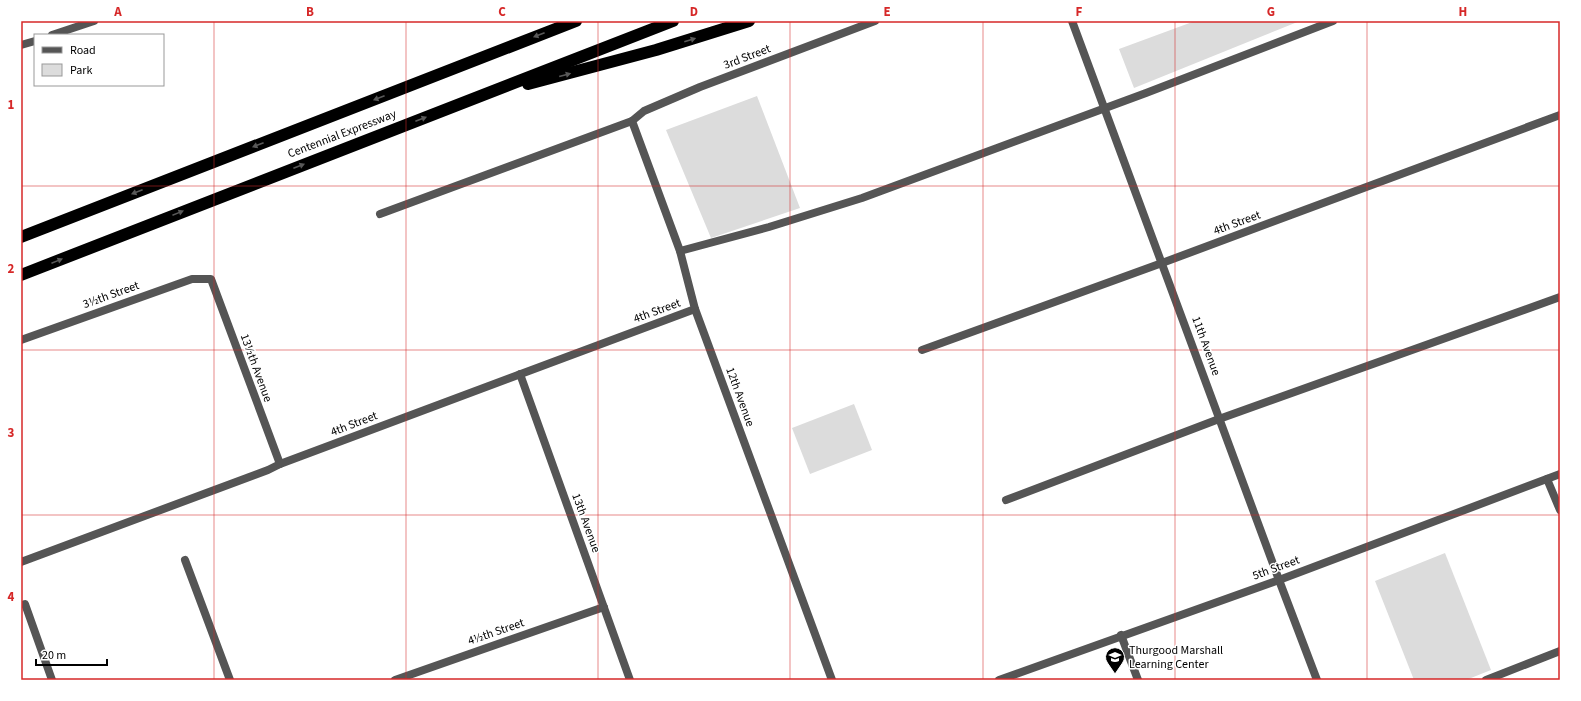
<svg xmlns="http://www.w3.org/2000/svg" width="1581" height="701" viewBox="0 0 1581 701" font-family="'Source Sans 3',sans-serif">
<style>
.green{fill:#dcdcdc}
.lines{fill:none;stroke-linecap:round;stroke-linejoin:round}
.service{stroke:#555;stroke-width:8}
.minor{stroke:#555;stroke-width:8}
.motorway{stroke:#000;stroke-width:12}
.oneway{fill:#595959}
.grid{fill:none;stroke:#d62828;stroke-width:1;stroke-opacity:0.55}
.labels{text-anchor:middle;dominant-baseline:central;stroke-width:3;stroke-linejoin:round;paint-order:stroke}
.street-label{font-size:12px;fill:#000;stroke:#fff}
.poi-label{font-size:12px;fill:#000;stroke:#fff;text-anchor:start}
.neatline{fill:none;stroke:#d62828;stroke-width:1.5}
.grid-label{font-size:13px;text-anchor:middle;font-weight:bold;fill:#d62828}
</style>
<rect width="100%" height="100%" fill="#fff"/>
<g class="green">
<polygon points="1195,21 1300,21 1134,88 1119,49"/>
<polygon points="757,96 800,208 711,238 666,130"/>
<polygon points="854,404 872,450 810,474 792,428"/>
<polygon points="1445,553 1491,670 1466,680 1414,680 1375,581"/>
</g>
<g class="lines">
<g class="service">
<polyline points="380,214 632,121"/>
<polyline points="680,251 769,227 862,198 1146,93 1333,21"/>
<polyline points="1547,479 1560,510"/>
<polyline points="1006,500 1219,419 1560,297"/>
<polyline points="185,560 230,680"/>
<polyline points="25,604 52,680"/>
<polyline points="1121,635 1138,680"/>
<polyline points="1486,680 1560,651"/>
</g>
<g class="minor">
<polyline points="1072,21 1279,580 1317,680"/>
<polyline points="52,35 94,21"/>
<polyline points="21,45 35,41"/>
<polyline points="21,340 192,279 211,279 280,464"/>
<polyline points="922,350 1162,263 1560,115"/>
<polyline points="520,374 630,680"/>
<polyline points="21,562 268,470 280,464 695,309"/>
<polyline points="395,680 604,607"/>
<polyline points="832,680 695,309 680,251 632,121 644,111 700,87 875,21"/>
<polyline points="999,680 1279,580 1560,474"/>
</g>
<g class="motorway">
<polyline points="528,84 656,50 749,21"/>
<polyline points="21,237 576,21"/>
<polyline points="21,275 673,21"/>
</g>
</g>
<defs><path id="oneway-solid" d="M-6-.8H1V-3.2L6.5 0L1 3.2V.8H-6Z"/></defs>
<g class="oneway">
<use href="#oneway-solid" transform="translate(539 35) rotate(159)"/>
<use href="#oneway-solid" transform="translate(690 40) rotate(-18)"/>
<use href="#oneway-solid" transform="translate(565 75) rotate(-15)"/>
<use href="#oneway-solid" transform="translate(379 98) rotate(159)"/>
<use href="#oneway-solid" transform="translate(421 119) rotate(-21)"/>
<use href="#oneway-solid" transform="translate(258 145) rotate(159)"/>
<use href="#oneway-solid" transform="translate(299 166) rotate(-21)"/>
<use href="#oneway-solid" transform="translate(137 192) rotate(159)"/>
<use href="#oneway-solid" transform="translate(178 213) rotate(-22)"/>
<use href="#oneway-solid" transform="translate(57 261) rotate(-22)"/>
</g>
<path class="grid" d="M214,21V680M406,21V680M598,21V680M790,21V680M983,21V680M1175,21V680M1367,21V680M21,186H1560M21,350H1560M21,515H1560"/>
<defs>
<symbol id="school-pin" viewBox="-11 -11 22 30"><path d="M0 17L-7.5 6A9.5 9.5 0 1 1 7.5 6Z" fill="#000" stroke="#fff"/><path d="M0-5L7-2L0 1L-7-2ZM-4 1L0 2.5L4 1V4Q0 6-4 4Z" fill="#fff"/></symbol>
</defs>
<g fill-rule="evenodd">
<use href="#school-pin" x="1104" y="646" width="22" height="30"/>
</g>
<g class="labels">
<g class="street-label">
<text transform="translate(747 57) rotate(-21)">3rd Street</text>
<text transform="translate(342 134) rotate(-21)">Centennial Expressway</text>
<text transform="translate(1237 223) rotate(-20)">4th Street</text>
<text transform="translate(111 295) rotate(-20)">3½th Street</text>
<text transform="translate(657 311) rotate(-20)">4th Street</text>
<text transform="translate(1206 346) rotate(70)">11th Avenue</text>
<text transform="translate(256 368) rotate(70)">13½th Avenue</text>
<text transform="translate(740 397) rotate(70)">12th Avenue</text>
<text transform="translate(354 424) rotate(-21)">4th Street</text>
<text transform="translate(586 523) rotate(70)">13th Avenue</text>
<text transform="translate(1276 568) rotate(-20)">5th Street</text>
<text transform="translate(496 632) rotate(-19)">4½th Street</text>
</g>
<g class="poi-label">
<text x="1129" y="650">Thurgood Marshall<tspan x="1129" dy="14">Learning Center</tspan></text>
</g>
</g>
<rect width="1581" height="701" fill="none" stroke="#ffffff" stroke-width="44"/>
<rect x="34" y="34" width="130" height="52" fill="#ffffff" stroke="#999999"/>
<rect x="42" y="47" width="20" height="6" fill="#555555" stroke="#999999"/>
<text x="70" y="54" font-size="12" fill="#000000">Road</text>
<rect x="42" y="64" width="20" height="12" fill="#dcdcdc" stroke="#999999"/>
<text x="70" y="74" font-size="12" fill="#000000">Park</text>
<path d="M36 659v6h71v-6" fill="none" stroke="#000000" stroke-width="2"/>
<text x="42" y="659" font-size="12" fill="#000000" stroke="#ffffff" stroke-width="3" paint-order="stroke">20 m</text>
<rect x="22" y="22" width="1537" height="657" class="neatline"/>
<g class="grid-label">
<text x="118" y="16">A</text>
<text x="310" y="16">B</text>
<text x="502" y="16">C</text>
<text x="694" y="16">D</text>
<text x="887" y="16">E</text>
<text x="1079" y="16">F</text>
<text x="1271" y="16">G</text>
<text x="1463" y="16">H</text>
<text x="11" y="109">1</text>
<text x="11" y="273">2</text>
<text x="11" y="437">3</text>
<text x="11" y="601">4</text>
</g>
</svg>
